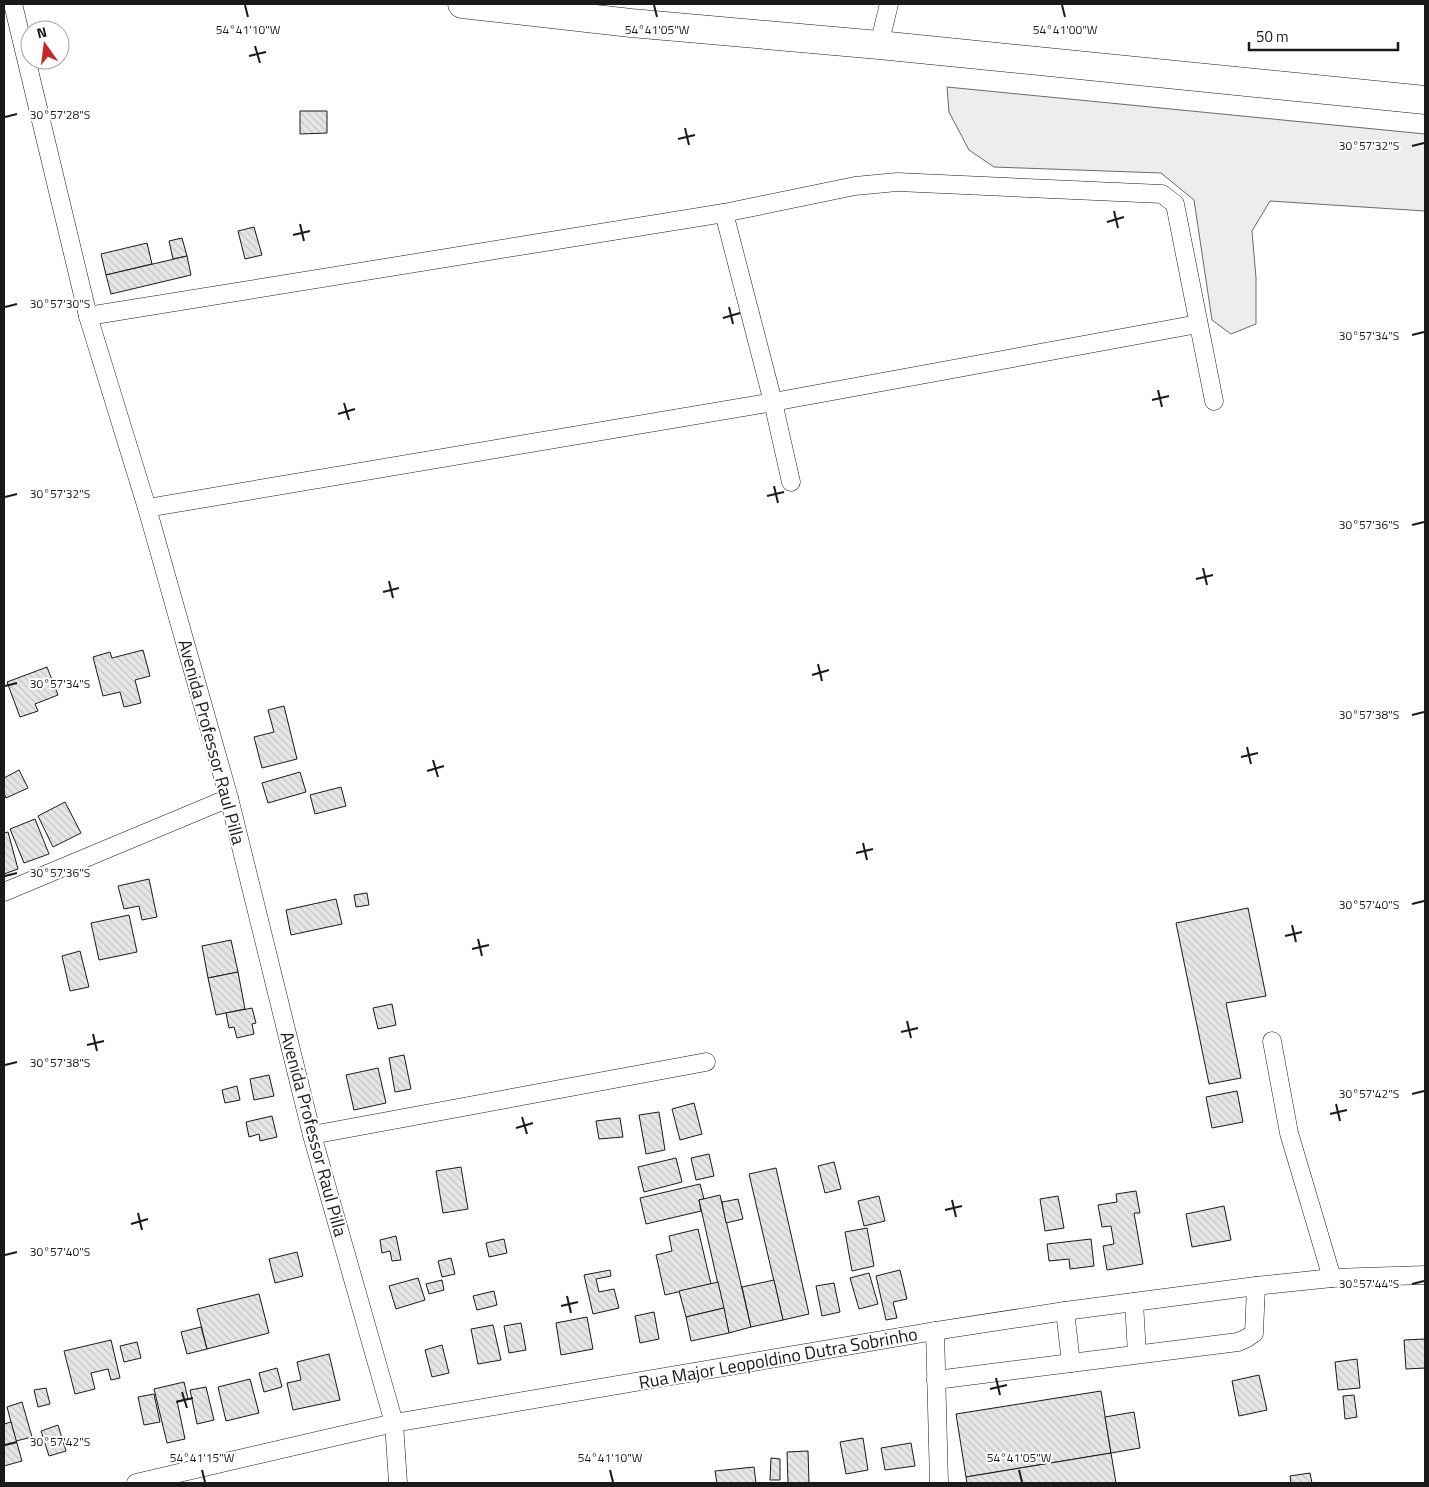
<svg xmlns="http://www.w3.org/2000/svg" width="1429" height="1487" viewBox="0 0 1429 1487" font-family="'Titillium Web',sans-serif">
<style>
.built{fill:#ededed;stroke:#6a6a6a}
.building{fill:url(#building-back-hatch);stroke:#1a1a1a}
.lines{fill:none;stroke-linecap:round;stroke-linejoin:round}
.minor-casing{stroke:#1a1a1a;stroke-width:19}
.trunk-casing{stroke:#1a1a1a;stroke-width:29}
.minor{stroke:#fff;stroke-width:18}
.trunk{stroke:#fff;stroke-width:28}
.ticks{fill:none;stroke:#1a1a1a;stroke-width:2}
.labels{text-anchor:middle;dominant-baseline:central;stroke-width:4;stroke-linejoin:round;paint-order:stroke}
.street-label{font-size:18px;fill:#1a1a1a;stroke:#fff}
.ticks-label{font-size:12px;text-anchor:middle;fill:#1a1a1a;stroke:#fff;stroke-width:4;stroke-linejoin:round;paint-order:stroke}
</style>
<defs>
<pattern id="building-back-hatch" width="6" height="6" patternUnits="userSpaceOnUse" patternTransform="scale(1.25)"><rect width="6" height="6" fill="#e6e6e6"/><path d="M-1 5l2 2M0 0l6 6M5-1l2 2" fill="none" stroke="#c5c5c5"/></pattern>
</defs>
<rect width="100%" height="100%" fill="#fff"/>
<polygon class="built" points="947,87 1425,134 1425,211 1270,201 1252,231 1256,278 1256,324 1231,334 1212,320 1194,200 1161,173 994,167 969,150 949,112"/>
<g class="building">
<polygon points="300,111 327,111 327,133 300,134"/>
<polygon points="254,227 262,255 245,259 238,231"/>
<polygon points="182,238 187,256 173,259 169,241"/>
<polygon points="147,243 152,264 106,275 101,254"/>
<polygon points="187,256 191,275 111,294 106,275"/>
<polygon points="143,650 150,676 135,680 141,703 124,707 120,692 103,696 93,657 110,652 112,658"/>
<polygon points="47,667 58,695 35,704 38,711 20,717 7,682"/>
<polygon points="284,706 297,759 262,768 254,737 274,732 268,710"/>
<polygon points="19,770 28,788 6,798 4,793 4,778"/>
<polygon points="300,772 306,792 268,803 262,783"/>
<polygon points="341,787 346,806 315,814 310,795"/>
<polygon points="65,802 81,833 53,847 38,816"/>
<polygon points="35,819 49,854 24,863 10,829"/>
<polygon points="8,832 18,869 4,874 4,833"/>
<polygon points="149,879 157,917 142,920 139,906 124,909 118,886"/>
<polygon points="367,893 369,905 356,907 354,895"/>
<polygon points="336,899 342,924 291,935 286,910"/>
<polygon points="1248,908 1266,996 1226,1003 1241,1078 1209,1084 1176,923"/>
<polygon points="129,915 137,952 99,960 91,923"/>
<polygon points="231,940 238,972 208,978 202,946"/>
<polygon points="80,951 89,987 70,991 62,956"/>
<polygon points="238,972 245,1009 216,1015 208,978"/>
<polygon points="392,1004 396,1025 378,1029 373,1008"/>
<polygon points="252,1008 256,1023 252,1024 254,1034 237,1038 234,1027 229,1028 226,1013"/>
<polygon points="404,1055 411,1089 395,1092 389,1058"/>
<polygon points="378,1068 386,1103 354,1110 346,1075"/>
<polygon points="269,1075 274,1096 254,1100 250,1079"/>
<polygon points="237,1086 240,1100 225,1103 222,1090"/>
<polygon points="1237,1091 1243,1122 1212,1128 1206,1097"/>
<polygon points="694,1103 702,1134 680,1140 672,1109"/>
<polygon points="659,1112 665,1150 646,1154 639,1115"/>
<polygon points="272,1116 277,1137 260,1141 259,1134 249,1137 246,1122"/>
<polygon points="620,1118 623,1137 599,1139 596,1121"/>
<polygon points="709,1154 714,1176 696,1180 691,1158"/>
<polygon points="676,1158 682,1182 644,1192 638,1167"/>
<polygon points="834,1162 841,1189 825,1193 818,1166"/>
<polygon points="461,1167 468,1209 443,1213 436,1171"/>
<polygon points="776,1168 809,1314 783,1320 749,1174"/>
<polygon points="700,1184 704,1199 699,1200 701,1211 646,1224 640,1198"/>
<polygon points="1136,1191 1140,1213 1134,1213 1143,1264 1107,1270 1103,1246 1114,1244 1111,1226 1102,1227 1098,1205 1117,1202 1116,1194"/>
<polygon points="720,1195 751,1327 729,1333 699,1200"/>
<polygon points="879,1196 885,1221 864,1226 858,1201"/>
<polygon points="1058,1196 1064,1228 1045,1231 1040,1199"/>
<polygon points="738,1199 743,1219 726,1223 722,1202"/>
<polygon points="1224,1206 1231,1240 1192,1247 1186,1214"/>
<polygon points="867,1228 874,1266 852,1271 845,1232"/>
<polygon points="698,1229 711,1284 665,1295 656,1255 672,1251 669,1236"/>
<polygon points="396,1236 401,1260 392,1261 390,1251 382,1253 380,1240"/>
<polygon points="504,1239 507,1253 489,1257 486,1243"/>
<polygon points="1091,1239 1094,1266 1070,1269 1069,1259 1049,1261 1047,1244"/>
<polygon points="297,1252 303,1276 275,1283 269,1259"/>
<polygon points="451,1258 455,1274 442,1277 438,1261"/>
<polygon points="610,1270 611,1276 596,1279 599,1292 614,1289 619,1308 593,1314 584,1275"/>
<polygon points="900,1270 907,1299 893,1302 897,1318 886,1320 876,1276"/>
<polygon points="869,1273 878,1304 859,1309 850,1278"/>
<polygon points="418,1278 425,1300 396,1309 389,1286"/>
<polygon points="442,1280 444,1290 429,1294 426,1284"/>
<polygon points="774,1280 783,1320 751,1327 742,1287"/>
<polygon points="718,1282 724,1308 686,1317 679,1291"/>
<polygon points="834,1283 840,1312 822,1316 816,1286"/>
<polygon points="494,1291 497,1305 477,1310 473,1296"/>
<polygon points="259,1294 269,1333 207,1349 197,1309"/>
<polygon points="724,1308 729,1333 691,1341 686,1317"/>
<polygon points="654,1312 659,1339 640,1343 635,1316"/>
<polygon points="587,1317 593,1349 561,1355 556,1323"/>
<polygon points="521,1323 526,1350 509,1353 504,1326"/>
<polygon points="493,1325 501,1360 478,1364 471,1329"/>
<polygon points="201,1327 207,1349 187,1354 181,1332"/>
<polygon points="1425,1339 1425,1368 1406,1369 1404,1340"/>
<polygon points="111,1340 120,1378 111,1380 108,1369 91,1373 95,1389 75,1394 64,1351"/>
<polygon points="137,1342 141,1358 124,1362 120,1346"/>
<polygon points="442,1345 449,1373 432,1377 425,1350"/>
<polygon points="329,1354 340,1400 293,1410 287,1383 301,1380 297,1362"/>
<polygon points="1357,1359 1360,1388 1338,1390 1335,1362"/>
<polygon points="277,1368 282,1387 264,1392 259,1373"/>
<polygon points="1259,1375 1267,1410 1239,1416 1232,1381"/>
<polygon points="250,1379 259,1413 226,1421 218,1387"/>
<polygon points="184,1382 188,1399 177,1401 185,1439 167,1443 154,1389"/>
<polygon points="206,1387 214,1420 197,1424 190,1390"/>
<polygon points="46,1388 50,1404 38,1407 34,1390"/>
<polygon points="1101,1391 1111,1453 966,1477 956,1414"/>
<polygon points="154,1394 160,1422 144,1425 138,1397"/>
<polygon points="1354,1395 1357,1417 1345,1419 1343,1396"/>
<polygon points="22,1402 32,1437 16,1441 7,1407"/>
<polygon points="1134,1412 1140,1448 1111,1453 1105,1417"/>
<polygon points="11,1422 22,1461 4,1466 4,1424"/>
<polygon points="58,1425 66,1451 49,1456 41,1431"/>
<polygon points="863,1438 868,1470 846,1474 840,1442"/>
<polygon points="911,1443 915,1466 885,1470 881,1448"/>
<polygon points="808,1451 809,1483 788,1483 787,1452"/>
<polygon points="1111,1453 1116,1483 967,1483 966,1477"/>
<polygon points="771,1458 780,1459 780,1480 770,1480"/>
<polygon points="754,1467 756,1483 717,1483 715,1471"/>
<polygon points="1310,1473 1312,1483 1291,1483 1290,1476"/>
</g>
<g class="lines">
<defs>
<g id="minor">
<polyline points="13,4 88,316 147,508 229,798 312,1135 394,1423 398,1483"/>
<polyline points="879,45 889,4"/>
<polyline points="724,213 773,402 791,482"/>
<polyline points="88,316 724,213 855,186 897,182 1162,194 1175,204 1214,401"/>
<polyline points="147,508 773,402 1198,324"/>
<polyline points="4,892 229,798"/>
<polyline points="1272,1041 1289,1133 1332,1278"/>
<polyline points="312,1135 706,1062"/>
<polyline points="1134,1302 1137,1354"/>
<polyline points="1065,1311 1071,1363"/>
<polyline points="935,1331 939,1483"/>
<polyline points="936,1380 1238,1342 1247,1338 1254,1333 1256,1286"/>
<polyline points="136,1483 394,1423 935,1331 1065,1311 1256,1286 1332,1278 1425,1275"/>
</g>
<polyline id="trunk" points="462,4 631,23 879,45 1425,100"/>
</defs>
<use href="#minor" class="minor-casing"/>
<use href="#trunk" class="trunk-casing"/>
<use href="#minor" class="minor"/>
<use href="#trunk" class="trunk"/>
</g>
<path class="ticks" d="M245,5L248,17M654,5L657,17M1062,5L1065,17M255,46L260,63M249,56L266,52M5,117L17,114M685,128L689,145M678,139L695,135M1412,146L1424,143M1114,211L1118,228M1107,222L1124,217M300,224L304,241M293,235L310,231M5,307L17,304M729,307L733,324M723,318L740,313M1412,335L1424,332M1158,390L1162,407M1152,400L1169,396M344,403L349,420M338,414L355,409M774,486L778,503M767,496L784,492M5,497L17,494M1412,525L1424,522M1203,568L1207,585M1196,579L1213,575M389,581L393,598M383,592L399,588M818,664L822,681M812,675L829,670M5,686L17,683M1412,715L1424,712M1247,747L1251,764M1241,757L1258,753M433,760L438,777M427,771L444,766M863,843L867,860M856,853L873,849M5,876L17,873M1412,904L1424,901M1292,925L1296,942M1285,936L1302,932M478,939L482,956M472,949L489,945M907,1021L911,1038M901,1032L918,1028M93,1034L97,1051M87,1045L104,1041M5,1065L17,1062M1412,1094L1424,1091M1336,1104L1340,1121M1330,1114L1347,1110M522,1117L527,1134M516,1128L533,1123M952,1200L956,1217M945,1210L962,1206M138,1213L142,1230M131,1224L148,1219M5,1255L17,1252M1412,1284L1424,1281M567,1296L571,1313M561,1306L578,1302M996,1378L1000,1395M990,1389L1007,1385M182,1392L187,1408M176,1402L193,1398M5,1445L17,1442M202,1470L205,1482M610,1470L613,1482M1019,1470L1022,1482"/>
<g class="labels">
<g class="street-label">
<text transform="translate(212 742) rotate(75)">Avenida Professor Raul Pilla</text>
<text transform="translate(314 1134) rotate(75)">Avenida Professor Raul Pilla</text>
<text transform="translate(778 1358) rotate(-10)">Rua Major Leopoldino Dutra Sobrinho</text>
</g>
</g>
<g class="ticks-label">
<text x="248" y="34">54°41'10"W</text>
<text x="657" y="34">54°41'05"W</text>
<text x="1065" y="34">54°41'00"W</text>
<text x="60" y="119">30°57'28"S</text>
<text x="1369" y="150">30°57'32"S</text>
<text x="60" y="308">30°57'30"S</text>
<text x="1369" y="340">30°57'34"S</text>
<text x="60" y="498">30°57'32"S</text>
<text x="1369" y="529">30°57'36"S</text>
<text x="60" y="688">30°57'34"S</text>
<text x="1369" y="719">30°57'38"S</text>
<text x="60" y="877">30°57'36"S</text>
<text x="1369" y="909">30°57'40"S</text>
<text x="60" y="1067">30°57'38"S</text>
<text x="1369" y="1098">30°57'42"S</text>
<text x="60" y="1256">30°57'40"S</text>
<text x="1369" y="1288">30°57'44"S</text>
<text x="60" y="1446">30°57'42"S</text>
<text x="202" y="1462">54°41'15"W</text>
<text x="610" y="1462">54°41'10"W</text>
<text x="1019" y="1462">54°41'05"W</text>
</g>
<rect width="1429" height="1487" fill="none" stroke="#1a1a1a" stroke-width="10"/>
<g transform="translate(45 45) rotate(346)"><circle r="24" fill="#ffffff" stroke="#a3a3a3"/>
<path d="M0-4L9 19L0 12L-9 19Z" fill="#c62828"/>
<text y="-8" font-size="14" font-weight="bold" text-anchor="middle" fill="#1a1a1a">N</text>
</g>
<path d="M1249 42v8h149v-8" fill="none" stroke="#1a1a1a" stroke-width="2.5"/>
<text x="1256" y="42" font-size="15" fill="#1a1a1a" stroke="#ffffff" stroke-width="4" paint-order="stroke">50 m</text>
</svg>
